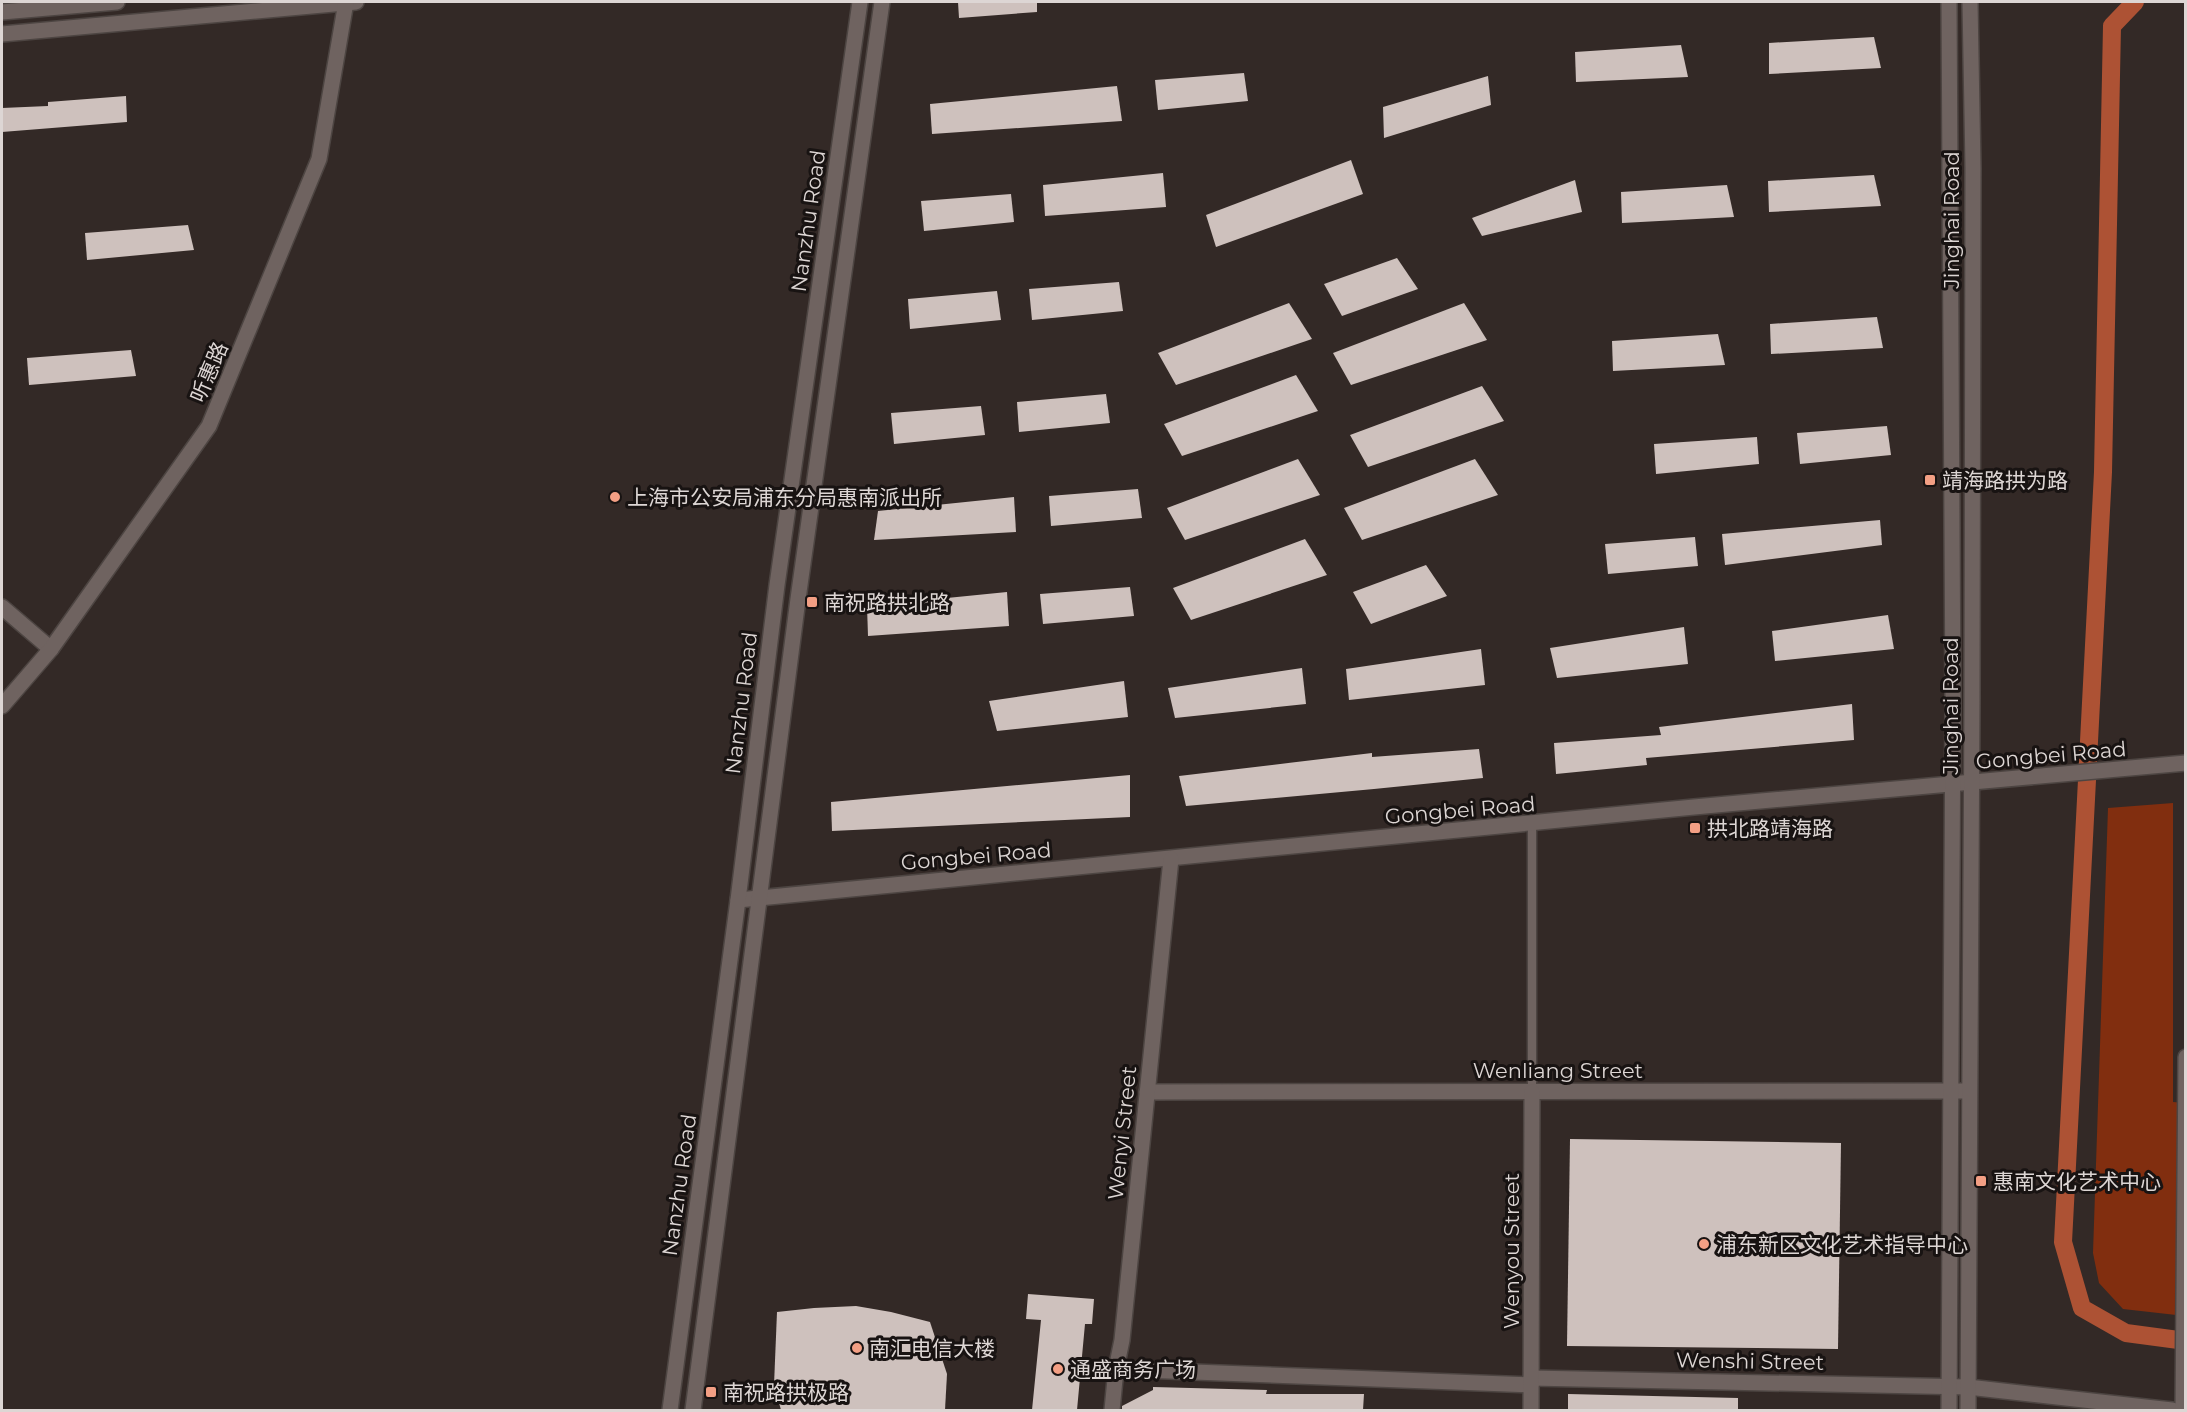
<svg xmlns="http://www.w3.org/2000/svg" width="2187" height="1412" viewBox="0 0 2187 1412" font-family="Montserrat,'Noto Sans SC',sans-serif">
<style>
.green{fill:#812e0f}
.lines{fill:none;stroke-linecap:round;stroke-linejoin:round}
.canal{stroke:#ad5234;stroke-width:18}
.building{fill:#cec1bd}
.lane-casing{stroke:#4d4542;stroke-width:11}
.street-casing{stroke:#4d4542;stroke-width:18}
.secondary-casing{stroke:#4d4542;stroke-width:18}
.lane{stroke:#6f6360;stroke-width:8}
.street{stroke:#6f6360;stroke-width:15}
.secondary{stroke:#6f6360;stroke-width:15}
.poi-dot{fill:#f39f84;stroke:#181312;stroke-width:2}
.labels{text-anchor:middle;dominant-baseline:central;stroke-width:6;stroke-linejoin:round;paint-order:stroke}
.street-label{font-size:21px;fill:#ddd6d4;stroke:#181312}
.poi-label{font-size:21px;fill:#ddd6d4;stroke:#181312;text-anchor:start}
</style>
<rect width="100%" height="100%" fill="#332926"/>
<polygon class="green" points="2173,803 2173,1102 2185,1103 2185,1316 2123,1309 2099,1283 2093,1253 2108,808"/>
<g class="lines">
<polyline class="canal" points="2135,2 2112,26 2103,472 2063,1242 2082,1308 2126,1333 2186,1341"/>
</g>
<g class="building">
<polygon points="958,2 1037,2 1037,12 959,18"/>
<polygon points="1874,37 1881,68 1769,74 1769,43"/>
<polygon points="1681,45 1688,77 1576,82 1575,52"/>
<polygon points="1244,73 1248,101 1158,110 1155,80"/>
<polygon points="1488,76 1491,105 1384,138 1383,107"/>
<polygon points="1117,86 1122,121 932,134 930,104"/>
<polygon points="126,96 127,122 2,132 2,108 48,106 48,102"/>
<polygon points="1351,160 1363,194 1216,247 1206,215"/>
<polygon points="1163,173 1166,207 1045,216 1043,185"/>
<polygon points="1874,175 1881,206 1769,212 1768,181"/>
<polygon points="1575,180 1582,212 1482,236 1472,218"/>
<polygon points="1727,185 1734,217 1622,223 1621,192"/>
<polygon points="1011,194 1014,222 924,231 921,201"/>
<polygon points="188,225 194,250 87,260 85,233"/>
<polygon points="1397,258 1418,289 1342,316 1324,284"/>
<polygon points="1119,282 1123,311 1032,320 1029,289"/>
<polygon points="997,291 1001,320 910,329 908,299"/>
<polygon points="1289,303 1312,339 1176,385 1158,353"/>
<polygon points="1464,303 1487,340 1351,385 1333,353"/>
<polygon points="1877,317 1883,348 1771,354 1770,324"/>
<polygon points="1718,334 1725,365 1613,371 1612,341"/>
<polygon points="131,350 136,376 29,385 27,358"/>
<polygon points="1296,375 1318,411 1182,456 1164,424"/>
<polygon points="1482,386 1504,421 1368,467 1350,435"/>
<polygon points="1106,394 1110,423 1019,432 1017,402"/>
<polygon points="981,406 985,435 894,444 891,413"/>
<polygon points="1887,426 1891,455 1800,464 1797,433"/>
<polygon points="1757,437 1759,464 1656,474 1654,444"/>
<polygon points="1298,459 1320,495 1185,540 1167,508"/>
<polygon points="1475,459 1498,495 1362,540 1344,508"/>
<polygon points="1138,489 1142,518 1051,526 1049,496"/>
<polygon points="1014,497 1016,532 874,540 878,511"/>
<polygon points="1880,520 1882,545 1725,565 1722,534"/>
<polygon points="1695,537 1698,566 1608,574 1605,544"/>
<polygon points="1305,539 1327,575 1191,620 1173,588"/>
<polygon points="1426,565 1447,596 1371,624 1353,592"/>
<polygon points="1130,587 1134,616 1043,624 1040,594"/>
<polygon points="1007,592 1009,626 868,636 867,606"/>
<polygon points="1888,615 1894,649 1775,661 1772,631"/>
<polygon points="1684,627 1688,664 1557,678 1550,648"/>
<polygon points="1481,649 1485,685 1349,700 1346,669"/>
<polygon points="1302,668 1306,704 1175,718 1168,688"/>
<polygon points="1124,681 1128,717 997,731 989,701"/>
<polygon points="1852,704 1854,740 1646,758 1647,765 1556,774 1554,743 1661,735 1659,727"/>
<polygon points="1479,749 1483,778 1374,789 1186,806 1179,776 1372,753 1372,757"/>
<polygon points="1130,775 1130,817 832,831 831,802"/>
<polygon points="1570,1139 1841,1143 1838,1349 1567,1346"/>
<polygon points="1028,1294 1094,1299 1092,1324 1085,1324 1077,1410 1032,1410 1041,1320 1026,1319"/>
<polygon points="856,1306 891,1312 930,1322 947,1374 945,1410 781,1410 774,1385 777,1312 814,1308"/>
<polygon points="1153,1387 1267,1390 1266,1394 1364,1394 1363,1410 1122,1410 1122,1406 1153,1390"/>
<polygon points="1568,1394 1738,1398 1738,1410 1568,1410"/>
</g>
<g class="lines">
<defs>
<polyline id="lane" points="1532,1092 1532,825"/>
<g id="street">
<polyline points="2,607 51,649"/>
<polyline points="738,900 1694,807 2186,763"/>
<polyline points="1147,1092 1969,1091"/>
<polyline points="1116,1369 1531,1385"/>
<polyline points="1531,1378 1968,1387 2172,1410"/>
<polyline points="1112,1410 1116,1369 1122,1340 1171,859"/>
<polyline points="1531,1410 1532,1092"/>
<polyline points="2183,1410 2186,1057"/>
</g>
<g id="secondary">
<polyline points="1949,2 1953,703 1949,1410"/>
<polyline points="2,12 117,2"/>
<polyline points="2,34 356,2"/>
<polyline points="2,706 51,649 209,426 319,159 346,2"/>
<polyline points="670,1410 738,900 777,585 860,2"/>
<polyline points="693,1410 798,599 882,2"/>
<polyline points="1968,1410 1972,703 1973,168 1970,2"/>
</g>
</defs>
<use href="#lane" class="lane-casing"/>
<use href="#street" class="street-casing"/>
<use href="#secondary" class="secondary-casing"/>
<use href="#lane" class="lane"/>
<use href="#street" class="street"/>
<use href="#secondary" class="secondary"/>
</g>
<g class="poi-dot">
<rect x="1924" y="474" width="12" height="12" rx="3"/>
<circle cx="615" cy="497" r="6"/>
<rect x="806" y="596" width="12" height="12" rx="3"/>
<rect x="1689" y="822" width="12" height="12" rx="3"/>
<rect x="1975" y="1175" width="12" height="12" rx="3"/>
<circle cx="1704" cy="1244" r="6"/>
<circle cx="857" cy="1348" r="6"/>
<circle cx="1058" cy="1369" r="6"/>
<rect x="705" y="1386" width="12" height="12" rx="3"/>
</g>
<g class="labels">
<g class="street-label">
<text transform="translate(1951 220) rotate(-90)">Jinghai Road</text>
<text transform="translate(808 221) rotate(-82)">Nanzhu Road</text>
<text transform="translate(209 372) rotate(-67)">听惠路</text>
<text transform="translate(741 703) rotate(-83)">Nanzhu Road</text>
<text transform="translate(1950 706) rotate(-90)">Jinghai Road</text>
<text transform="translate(2051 755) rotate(-5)">Gongbei Road</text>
<text transform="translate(1460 810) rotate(-5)">Gongbei Road</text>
<text transform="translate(976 856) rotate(-5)">Gongbei Road</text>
<text x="1558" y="1070">Wenliang Street</text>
<text transform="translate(1122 1133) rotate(-84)">Wenyi Street</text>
<text transform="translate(679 1185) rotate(-82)">Nanzhu Road</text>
<text transform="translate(1511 1251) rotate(-90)">Wenyou Street</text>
<text transform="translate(1750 1361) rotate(1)">Wenshi Street</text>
</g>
<g class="poi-label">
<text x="1942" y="480">靖海路拱为路</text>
<text x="627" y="497">上海市公安局浦东分局惠南派出所</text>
<text x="824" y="602">南祝路拱北路</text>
<text x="1707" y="828">拱北路靖海路</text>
<text x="1993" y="1181">惠南文化艺术中心</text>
<text x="1716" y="1244">浦东新区文化艺术指导中心</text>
<text x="869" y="1348">南汇电信大楼</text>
<text x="1070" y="1369">通盛商务广场</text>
<text x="723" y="1392">南祝路拱极路</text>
</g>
</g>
<rect width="2187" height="1412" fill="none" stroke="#ddd6d4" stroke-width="6"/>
</svg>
